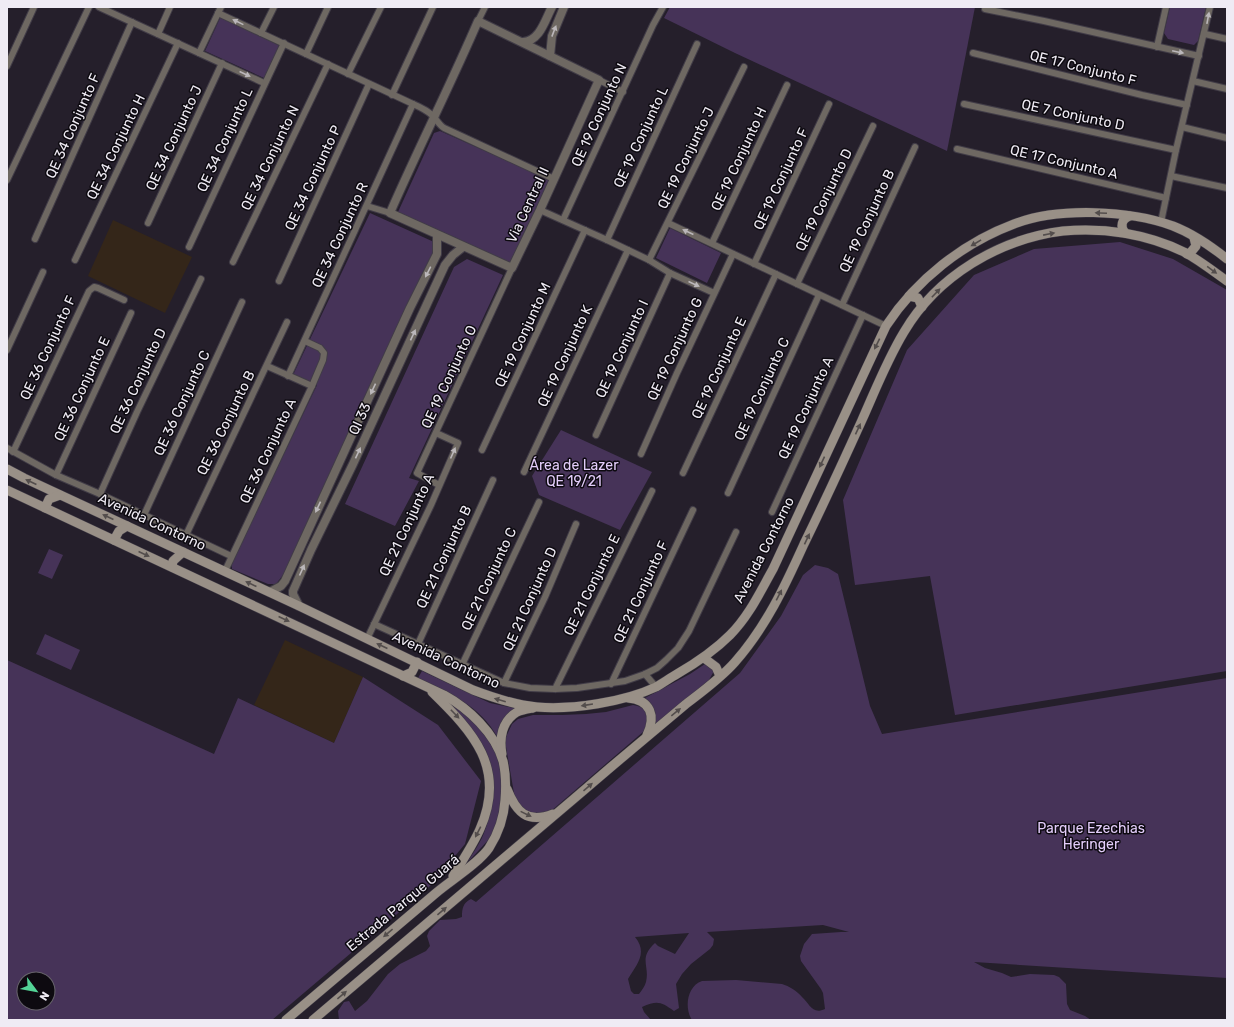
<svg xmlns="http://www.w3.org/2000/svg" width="1234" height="1027" viewBox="0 0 1234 1027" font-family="Rubik,sans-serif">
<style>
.education{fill:#342619}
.green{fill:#463358;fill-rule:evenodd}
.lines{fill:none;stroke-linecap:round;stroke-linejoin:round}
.minor-casing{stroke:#413c47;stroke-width:8}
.tertiary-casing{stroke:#413c47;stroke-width:10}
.secondary-casing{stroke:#413c47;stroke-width:10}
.minor{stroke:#6e6862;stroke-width:6}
.tertiary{stroke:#6e6862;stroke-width:8}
.secondary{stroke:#999087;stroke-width:9}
.oneway{fill:#bbb7ba}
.oneway2{fill:#534d4c}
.labels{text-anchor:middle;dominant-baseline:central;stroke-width:3;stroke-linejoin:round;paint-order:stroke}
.street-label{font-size:14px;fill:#efebf4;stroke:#0d0a10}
.park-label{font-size:14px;fill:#e3cdfa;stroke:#0d0a10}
</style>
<rect width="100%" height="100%" fill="#251f2b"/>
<g class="education">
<polygon points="113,220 192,257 165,313 88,276"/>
<polygon points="285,640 363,677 334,743 254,705"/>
</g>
<g class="green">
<polygon points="670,7 975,7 947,151 735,53 664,18"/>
<polygon points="1170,7 1206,7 1198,41 1194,45 1168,39 1164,33"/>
<polygon points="221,16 280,46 264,78 205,51"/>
<polygon points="440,131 548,179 550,184 514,264 505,266 401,216 398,212 434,133"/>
<polygon points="370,213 434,242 435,253 283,575 276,584 268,584 232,569 232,562 317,385 293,375"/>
<polygon points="670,228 721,253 707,283 656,258"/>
<polygon points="1120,242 1173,259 1227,290 1227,671 955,715 930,576 855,585 843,500 907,350 974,275 1034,249"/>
<polygon points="467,259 503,275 409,478 419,481 395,526 345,504 454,267"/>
<polygon points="561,430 652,472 620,530 539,495 532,476"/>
<polygon points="49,549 63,555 52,579 38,573"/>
<path d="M815,565L828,568L838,574L870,706L882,734L1227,678V978L974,962L985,968L1002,973L1011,977L1030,974L1054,975L1059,977L1066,984L1067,1004L1070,1010L1085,1016L1091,1020H692C684,1008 687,986 702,981L736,980L782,984C789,986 797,991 802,997C810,1004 812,1015 825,1009L823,993L821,989L801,961L800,956L804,944L812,934L841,932H849L823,925L707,932L714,939L713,945L710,949L691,964L682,974L676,984L679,1008L674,1011C661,1002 658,1000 642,1007L644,1012L651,1020H339L338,1011L344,1002L349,1001L355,1011L367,1001L388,974L400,964L426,951L430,946L427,936L429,931L440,920L456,919L462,917C462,908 463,903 471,899L476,902L740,673L781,616L803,575ZM689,933L675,954L658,946L655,943C638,959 650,965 646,982C645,986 642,990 639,994H634L631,991L628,979C637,964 648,953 635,937Z"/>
<polygon points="45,634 80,650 71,670 36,654"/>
<path d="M7,660L214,754L238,698L334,743L363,677L438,725L481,781L465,844L430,886L272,1020H7ZM24,979H48V1003H24Z"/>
<path d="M705,664L714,671L709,680L656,725C656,711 653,708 643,699L690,674Z"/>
<path d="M422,671L490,703L519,709L498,738C479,704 451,695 418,678Z"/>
<path d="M446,703L456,707L468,716L478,727L488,740L496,754L501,771L502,809L491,837L468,862C473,852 482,841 485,830C496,800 498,766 479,739C470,726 456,714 446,703Z"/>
<path d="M633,705C650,707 652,720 643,732L551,811L539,816L524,811L515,799L506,747V737L512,724L518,719L533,715H562L586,714L606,712Z"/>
</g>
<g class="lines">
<defs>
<g id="minor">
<polyline points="99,7 264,83"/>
<polyline points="985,9 1044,21 1199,56"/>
<path d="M218,13L413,104C420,107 427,110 433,116C437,120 439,125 444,128L554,179"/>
<polyline points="478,21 485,7"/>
<polyline points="261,33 274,7"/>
<polyline points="158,34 170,7"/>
<polyline points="1205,34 1227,39"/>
<polyline points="1157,47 1166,7"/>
<polyline points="199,53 221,7"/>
<polyline points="973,53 1142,95 1187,105"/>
<polyline points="306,54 328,7"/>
<polyline points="7,66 34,7"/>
<polyline points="348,74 381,7"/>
<polyline points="599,80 623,92"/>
<polyline points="1193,81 1227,89"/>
<polyline points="392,95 433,7"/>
<polyline points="964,104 1176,150"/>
<polyline points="1182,127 1227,138"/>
<polyline points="957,149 1166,198"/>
<polyline points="1171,176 1227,188"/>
<polyline points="7,180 89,7"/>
<polyline points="367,206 390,213"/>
<polyline points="540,210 607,240 649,260 670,273 714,293"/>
<polyline points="563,220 653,25 663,7"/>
<polyline points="1161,222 1176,150 1210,7"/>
<polyline points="148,223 222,63"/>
<polyline points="668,223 886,326"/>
<polyline points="35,239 132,22"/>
<polyline points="607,240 697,44"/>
<polyline points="712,243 787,85"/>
<polyline points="189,247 284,43"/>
<polyline points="75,260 178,43"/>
<polyline points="649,260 744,67"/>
<polyline points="233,262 328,64"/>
<polyline points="754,264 829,104"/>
<polyline points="279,281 369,84"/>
<polyline points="797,284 873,126"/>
<polyline points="842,305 915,147"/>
<polyline points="305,341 320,348 324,353 323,360 312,386"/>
<polyline points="7,350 43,272"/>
<polyline points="288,376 413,104"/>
<polyline points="596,435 670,273"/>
<polyline points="7,448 56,475 100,494 231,556"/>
<polyline points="482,450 585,230"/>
<polyline points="13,452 89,291 94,287 98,288 124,300"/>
<polyline points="641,454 677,373 733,254"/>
<polyline points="524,472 628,250"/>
<polyline points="683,473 776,274"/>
<polyline points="56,475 131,313"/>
<polyline points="439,485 417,473 512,268"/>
<polyline points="728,493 819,295"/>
<polyline points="100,494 137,412 201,279"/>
<polyline points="772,512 863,315"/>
<polyline points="144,515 242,302"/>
<polyline points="186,535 287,322"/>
<polyline points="225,571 312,386 267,366"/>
<polyline points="374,624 504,683 530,688 555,689 577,688 625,681 645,674 657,668 666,660 678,648 689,631 736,532"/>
<polyline points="367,639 431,505 458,443 436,433"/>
<polyline points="418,644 493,480"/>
<polyline points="462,665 539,502"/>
<polyline points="645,674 656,687"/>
<polyline points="504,683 545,597 576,524"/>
<polyline points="611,684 693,510"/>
<polyline points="555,689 652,491"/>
</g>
<g id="tertiary">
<path d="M478,21L599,80L540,210L512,268L390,213C418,149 450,86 478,21Z"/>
<path d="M523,42C540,41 545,20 552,7"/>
<polyline points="550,56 552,36 564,7"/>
<polyline points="270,592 281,586 285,581 410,308 437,254 437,235"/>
<polyline points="299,606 293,594 293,591 311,550 353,464 445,265 453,255 463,247"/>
</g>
<g id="secondary">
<path d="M1125,233C1120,227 1121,219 1130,216"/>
<polyline points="1187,254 1191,252 1196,246 1194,238"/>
<polyline points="909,296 918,298 922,307"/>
<path d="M7,469L24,478L299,606L473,690C494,698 515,705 537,707C572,710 624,702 656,687C663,683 670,678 677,674C696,663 714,651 730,635C749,616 760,592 773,569L886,326C916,280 963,243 1014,224C1058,207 1129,210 1173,226C1191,233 1212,247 1227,259"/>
<path d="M7,490L444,695C468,708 495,733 503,761C506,774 506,788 505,800C504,817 498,834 489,848C479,863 450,881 436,893C386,935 336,978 286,1020"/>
<polyline points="45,508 49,499 60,495"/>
<polyline points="114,540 119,531 127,526"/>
<polyline points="172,567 173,561 183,552"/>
<polyline points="704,658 716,667 720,676"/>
<polyline points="403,676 412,672 417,662"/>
<path d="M432,692C473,732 507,768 480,829C473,845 462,861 453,876"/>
<path d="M628,698C651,700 656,716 647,735"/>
<path d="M502,754C499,738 502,721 517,712C522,710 528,709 533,708"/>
<path d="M507,789C516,812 527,824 553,814"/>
<path d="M313,1020C412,936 512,852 611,767C636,746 661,725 686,704C703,691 721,678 735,662C766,627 785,586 804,544C824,503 843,462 862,420C875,391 887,360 904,332C937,276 999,239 1063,231C1104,227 1147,234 1184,252C1199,260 1213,271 1227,281"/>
</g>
</defs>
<use href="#minor" class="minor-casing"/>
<use href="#tertiary" class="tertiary-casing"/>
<use href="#secondary" class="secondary-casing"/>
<use href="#minor" class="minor"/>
<use href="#tertiary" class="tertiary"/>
<use href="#secondary" class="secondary"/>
</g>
<defs><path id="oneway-solid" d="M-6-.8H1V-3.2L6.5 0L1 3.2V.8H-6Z"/></defs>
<g class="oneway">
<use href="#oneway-solid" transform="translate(1208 18) rotate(-79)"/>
<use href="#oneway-solid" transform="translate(238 22) rotate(-154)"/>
<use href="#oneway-solid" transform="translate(554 31) rotate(-69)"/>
<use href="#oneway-solid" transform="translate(1178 52) rotate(12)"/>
<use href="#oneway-solid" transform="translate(245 74) rotate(25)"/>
<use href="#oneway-solid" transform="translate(688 232) rotate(-155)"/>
<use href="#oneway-solid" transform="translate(428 272) rotate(117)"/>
<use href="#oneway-solid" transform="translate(694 284) rotate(24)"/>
<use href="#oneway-solid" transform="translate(413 335) rotate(-65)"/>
<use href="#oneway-solid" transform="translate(373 389) rotate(115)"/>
<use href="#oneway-solid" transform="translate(358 453) rotate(-65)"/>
<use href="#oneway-solid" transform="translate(453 453) rotate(-66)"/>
<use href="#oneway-solid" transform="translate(318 507) rotate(115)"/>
<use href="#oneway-solid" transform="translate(302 570) rotate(-66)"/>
</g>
<g class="oneway2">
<use href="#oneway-solid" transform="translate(1101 213) rotate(-178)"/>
<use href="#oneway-solid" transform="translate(1049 234) rotate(-11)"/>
<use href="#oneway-solid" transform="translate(976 243) rotate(149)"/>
<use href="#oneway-solid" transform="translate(1212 270) rotate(36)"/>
<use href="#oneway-solid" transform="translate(936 293) rotate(-46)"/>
<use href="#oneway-solid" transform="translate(877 344) rotate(116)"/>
<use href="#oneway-solid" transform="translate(858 429) rotate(-65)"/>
<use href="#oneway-solid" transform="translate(822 462) rotate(115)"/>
<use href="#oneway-solid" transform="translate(31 482) rotate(-155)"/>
<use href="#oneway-solid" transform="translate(108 517) rotate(-155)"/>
<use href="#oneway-solid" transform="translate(807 539) rotate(-65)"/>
<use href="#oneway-solid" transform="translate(144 554) rotate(25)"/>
<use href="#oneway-solid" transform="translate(251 584) rotate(-155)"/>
<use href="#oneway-solid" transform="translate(779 595) rotate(-63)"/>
<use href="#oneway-solid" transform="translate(284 619) rotate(25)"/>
<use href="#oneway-solid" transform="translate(382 646) rotate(-155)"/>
<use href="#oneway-solid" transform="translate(500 700) rotate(-164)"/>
<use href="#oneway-solid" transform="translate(587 705) rotate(171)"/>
<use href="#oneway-solid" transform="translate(676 712) rotate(-39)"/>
<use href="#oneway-solid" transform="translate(455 714) rotate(46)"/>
<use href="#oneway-solid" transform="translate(588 787) rotate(-41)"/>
<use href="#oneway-solid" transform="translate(526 814) rotate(26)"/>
<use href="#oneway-solid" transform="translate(478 832) rotate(117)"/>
<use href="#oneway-solid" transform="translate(442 911) rotate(-40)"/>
<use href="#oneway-solid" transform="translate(388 933) rotate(140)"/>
<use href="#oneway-solid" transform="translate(342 995) rotate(-40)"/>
</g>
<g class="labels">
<g class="street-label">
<text transform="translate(1083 68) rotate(14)">QE 17 Conjunto F</text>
<text transform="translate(599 115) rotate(-65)">QE 19 Conjunto N</text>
<text transform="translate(1073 115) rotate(12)">QE 7 Conjunto D</text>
<text transform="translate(73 126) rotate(-66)">QE 34 Conjunto F</text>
<text transform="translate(641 137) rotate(-65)">QE 19 Conjunto L</text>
<text transform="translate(174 138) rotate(-65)">QE 34 Conjunto J</text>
<text transform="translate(225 140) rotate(-65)">QE 34 Conjunto L</text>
<text transform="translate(116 147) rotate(-64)">QE 34 Conjunto H</text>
<text transform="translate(270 158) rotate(-64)">QE 34 Conjunto N</text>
<text transform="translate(686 158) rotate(-64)">QE 19 Conjunto J</text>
<text transform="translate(739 159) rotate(-65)">QE 19 Conjunto H</text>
<text transform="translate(1064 162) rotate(13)">QE 17 Conjunto A</text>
<text transform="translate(313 178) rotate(-65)">QE 34 Conjunto P</text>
<text transform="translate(781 179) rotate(-65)">QE 19 Conjunto F</text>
<text transform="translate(824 200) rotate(-64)">QE 19 Conjunto D</text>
<text transform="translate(528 205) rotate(-65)">Via Central II</text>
<text transform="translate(867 221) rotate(-65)">QE 19 Conjunto B</text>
<text transform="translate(340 235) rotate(-65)">QE 34 Conjunto R</text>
<text transform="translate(523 335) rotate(-65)">QE 19 Conjunto M</text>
<text transform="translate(48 348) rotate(-65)">QE 36 Conjunto F</text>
<text transform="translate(622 349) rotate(-65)">QE 19 Conjunto I</text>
<text transform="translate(675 349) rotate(-65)">QE 19 Conjunto G</text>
<text transform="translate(565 356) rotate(-65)">QE 19 Conjunto K</text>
<text transform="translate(719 368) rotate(-65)">QE 19 Conjunto E</text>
<text transform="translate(449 377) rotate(-65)">QE 19 Conjunto O</text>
<text transform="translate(138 381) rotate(-65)">QE 36 Conjunto D</text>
<text transform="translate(82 389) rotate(-65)">QE 36 Conjunto E</text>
<text transform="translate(762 389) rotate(-65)">QE 19 Conjunto C</text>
<text transform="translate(182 403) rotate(-65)">QE 36 Conjunto C</text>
<text transform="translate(806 408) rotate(-65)">QE 19 Conjunto A</text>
<text transform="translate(360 419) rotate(-65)">QI 33</text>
<text transform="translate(226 423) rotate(-64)">QE 36 Conjunto B</text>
<text transform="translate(268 451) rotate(-65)">QE 36 Conjunto A</text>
<text transform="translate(152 522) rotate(25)">Avenida Contorno</text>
<text transform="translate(407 525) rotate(-65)">QE 21 Conjunto A</text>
<text transform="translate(764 550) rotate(-63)">Avenida Contorno</text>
<text transform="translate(444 557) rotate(-65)">QE 21 Conjunto B</text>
<text transform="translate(489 579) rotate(-65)">QE 21 Conjunto C</text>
<text transform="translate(592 585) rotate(-64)">QE 21 Conjunto E</text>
<text transform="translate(641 592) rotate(-65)">QE 21 Conjunto F</text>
<text transform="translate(530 599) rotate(-66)">QE 21 Conjunto D</text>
<text transform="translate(446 660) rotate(25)">Avenida Contorno</text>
<text transform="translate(403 903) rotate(-40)">Estrada Parque Guará</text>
</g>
<g class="park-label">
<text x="574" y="465">Área de Lazer<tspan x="574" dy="16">QE 19/21</tspan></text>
<text x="1091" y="828">Parque Ezechias<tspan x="1091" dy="16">Heringer</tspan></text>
</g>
</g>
<rect width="1234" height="1027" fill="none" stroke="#efebf4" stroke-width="16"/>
<g transform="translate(36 991) rotate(122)"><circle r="19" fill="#0d0a10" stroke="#67646b"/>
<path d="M0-3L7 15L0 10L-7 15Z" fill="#53d396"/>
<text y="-6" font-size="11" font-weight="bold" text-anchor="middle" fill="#efebf4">N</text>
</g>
</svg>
